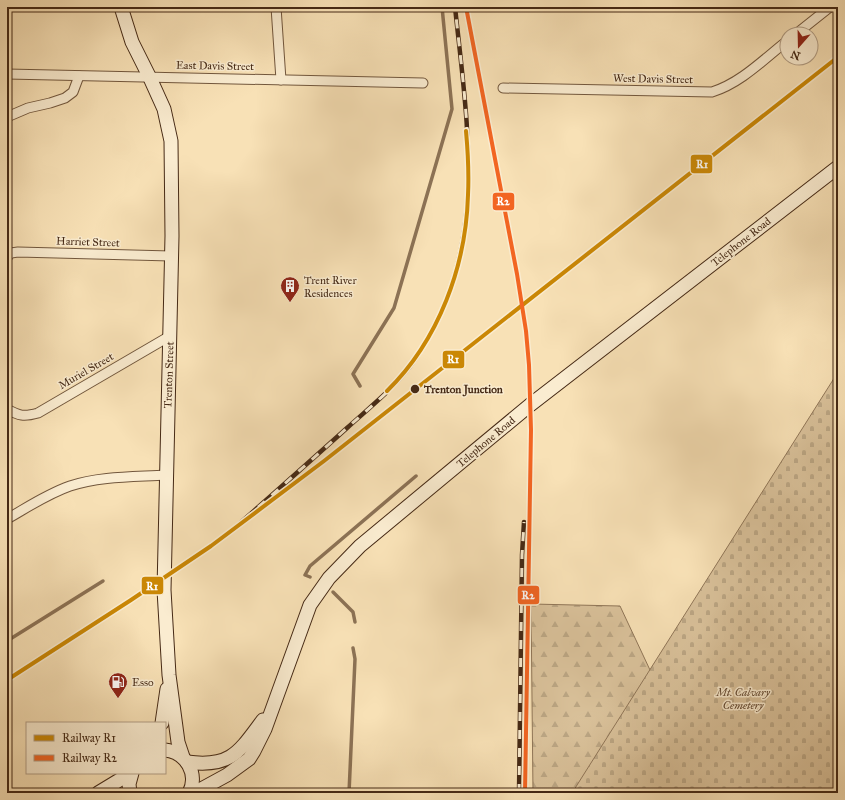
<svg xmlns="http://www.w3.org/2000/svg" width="845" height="800" viewBox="0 0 845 800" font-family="'IM FELL Great Primer',serif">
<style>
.forest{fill:url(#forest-firs);stroke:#907658}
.cemetery{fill:url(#cemetery-stones);stroke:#907658}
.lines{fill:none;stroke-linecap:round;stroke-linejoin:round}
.stream{stroke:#8c7255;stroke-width:3.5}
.street-casing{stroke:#72573d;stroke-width:11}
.secondary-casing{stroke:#452915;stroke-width:15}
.street{stroke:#faecd0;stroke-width:9}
.secondary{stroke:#faecd0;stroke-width:13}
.rail-casing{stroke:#452915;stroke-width:4.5}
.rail{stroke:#faecd0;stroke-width:3;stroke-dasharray:9;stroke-linecap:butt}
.rail-1-casing{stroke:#faecd0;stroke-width:7}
.rail-2-casing{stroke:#faecd0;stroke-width:7}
.rail-1{stroke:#ca8705;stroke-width:4}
.rail-2{stroke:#f26522;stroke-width:4}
.stop-dot{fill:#452915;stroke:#faecd0;stroke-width:1.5}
.labels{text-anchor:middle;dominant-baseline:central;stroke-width:3;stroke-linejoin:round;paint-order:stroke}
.street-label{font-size:11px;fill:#452915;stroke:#faecd0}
.poi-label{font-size:11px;fill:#452915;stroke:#faecd0;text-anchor:start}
.stop-label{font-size:11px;font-weight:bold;fill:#452915;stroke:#faecd0;text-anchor:start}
.park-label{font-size:11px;font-style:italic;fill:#634830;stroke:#faecd0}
.line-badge{stroke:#faecd0;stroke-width:1.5}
.badge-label{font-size:11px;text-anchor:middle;font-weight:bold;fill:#fff}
</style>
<defs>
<pattern id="forest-firs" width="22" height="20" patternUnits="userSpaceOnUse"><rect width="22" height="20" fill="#dac29b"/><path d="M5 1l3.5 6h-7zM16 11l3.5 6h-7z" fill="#bca785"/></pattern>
<pattern id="cemetery-stones" width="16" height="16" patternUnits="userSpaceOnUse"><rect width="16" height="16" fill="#dac29b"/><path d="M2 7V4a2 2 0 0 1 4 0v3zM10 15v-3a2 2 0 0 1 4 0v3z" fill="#bca785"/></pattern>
</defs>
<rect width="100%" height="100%" fill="#f8e1b6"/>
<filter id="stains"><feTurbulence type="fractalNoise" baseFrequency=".005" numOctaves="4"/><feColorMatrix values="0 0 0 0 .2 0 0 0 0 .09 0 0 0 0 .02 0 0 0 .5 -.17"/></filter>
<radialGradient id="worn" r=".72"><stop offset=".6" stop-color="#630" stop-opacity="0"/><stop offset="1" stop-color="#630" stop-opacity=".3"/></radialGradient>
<polygon class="forest" points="531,604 620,606 650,670 659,793 533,793"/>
<polygon class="cemetery" points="838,372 838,793 572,793"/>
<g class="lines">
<g class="stream">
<polyline points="360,386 353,374 394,308 452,109 442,7"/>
<polyline points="310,577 305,575 310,566 416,476"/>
<polyline points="333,592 353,612 355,622"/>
<polyline points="7,641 103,581"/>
<polyline points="349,793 355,659 353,648"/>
</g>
<defs>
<g id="street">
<polyline points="276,7 281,80"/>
<polyline points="796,34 830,7"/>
<polyline points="7,74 423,83"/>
<path d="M503,88L712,92C741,83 764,59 787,41"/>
<polyline points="7,117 28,108 50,103 65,98 73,92 79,76"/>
<polyline points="7,257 11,253 18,252 171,256"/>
<path d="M7,409C19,416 24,417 38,413L170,336"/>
<path d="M7,519C28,507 47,494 70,486C100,476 135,477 166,475"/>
</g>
<g id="secondary">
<polyline points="121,7 132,42 150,78 164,109 171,141 172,236 164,590 169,675 178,742 183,757"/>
<polyline points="162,723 167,689"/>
<path d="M165,750C186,752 199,774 189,793"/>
<path d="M187,762C231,768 239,752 263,720"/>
<polyline points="98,793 131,773"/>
<polyline points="130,793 129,784 132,773"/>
<polyline points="194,793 227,775 249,759 254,751 265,729 310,605 329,578 360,546 530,405 838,167"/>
</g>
</defs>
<use href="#street" class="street-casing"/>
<use href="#secondary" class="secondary-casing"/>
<use href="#street" class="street"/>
<use href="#secondary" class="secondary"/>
<defs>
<g id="rail">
<polyline points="466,7 517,274 526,331 529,365 531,430 525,793"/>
<path d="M231,531C270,497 308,463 347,428C370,407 396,387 414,361C490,251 468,130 455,7"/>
<polyline points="519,793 522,555 524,522"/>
</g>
</defs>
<use href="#rail" class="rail-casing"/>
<use href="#rail" class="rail"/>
<defs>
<g id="rail-1">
<path d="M387,391C439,340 466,266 468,195C469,174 468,153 466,131"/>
<polyline points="7,680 131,600 211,546 324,461 838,57"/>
</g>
<polyline id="rail-2" points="466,7 517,274 526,331 529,365 531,430 525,793"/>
</defs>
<use href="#rail-1" class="rail-1-casing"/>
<use href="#rail-2" class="rail-2-casing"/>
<use href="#rail-1" class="rail-1"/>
<use href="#rail-2" class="rail-2"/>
</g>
<defs>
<symbol id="building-pin" viewBox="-11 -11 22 30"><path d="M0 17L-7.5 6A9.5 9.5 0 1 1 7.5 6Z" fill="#8f2418" stroke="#faecd0"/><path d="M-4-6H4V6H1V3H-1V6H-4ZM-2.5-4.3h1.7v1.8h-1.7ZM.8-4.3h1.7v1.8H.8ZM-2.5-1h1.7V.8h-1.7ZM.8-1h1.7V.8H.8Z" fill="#fff"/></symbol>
<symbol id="fuel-pin" viewBox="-11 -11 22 30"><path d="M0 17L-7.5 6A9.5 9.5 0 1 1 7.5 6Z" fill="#8f2418" stroke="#faecd0"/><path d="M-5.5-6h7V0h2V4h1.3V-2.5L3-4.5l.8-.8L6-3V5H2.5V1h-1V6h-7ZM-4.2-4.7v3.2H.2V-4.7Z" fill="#fff"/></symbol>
</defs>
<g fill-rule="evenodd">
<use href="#building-pin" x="279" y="275" width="22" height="30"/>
<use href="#fuel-pin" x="107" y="671" width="22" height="30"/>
</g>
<circle class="stop-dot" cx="415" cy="389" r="5"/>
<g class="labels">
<g class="street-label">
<text transform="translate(215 66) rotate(1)">East Davis Street</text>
<text transform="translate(653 79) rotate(1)">West Davis Street</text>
<text transform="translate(88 242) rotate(2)">Harriet Street</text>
<text transform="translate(741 242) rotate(-38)">Telephone Road</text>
<text transform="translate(86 371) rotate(-30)">Muriel Street</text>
<text transform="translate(169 375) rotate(-88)">Trenton Street</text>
<text transform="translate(486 442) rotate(-40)">Telephone Road</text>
</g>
<g class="poi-label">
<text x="304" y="280">Trent River<tspan x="304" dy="13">Residences</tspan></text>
<text x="132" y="682">Esso</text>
</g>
<g class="stop-label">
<text x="424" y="389">Trenton Junction</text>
</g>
<g class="park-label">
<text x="743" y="692">Mt. Calvary<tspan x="743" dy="13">Cemetery</tspan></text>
</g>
</g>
<g class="line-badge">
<rect x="690" y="154" width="23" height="20" rx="4" fill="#ca8705"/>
<rect x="492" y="192" width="23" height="19" rx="4" fill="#f26522"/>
<rect x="442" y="350" width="23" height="19" rx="4" fill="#ca8705"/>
<rect x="141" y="576" width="23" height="19" rx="4" fill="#ca8705"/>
<rect x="517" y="585" width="23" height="20" rx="4" fill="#f26522"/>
</g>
<g class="badge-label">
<text x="702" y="168">R1</text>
<text x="503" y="205">R2</text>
<text x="453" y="363">R1</text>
<text x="152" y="590">R1</text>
<text x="528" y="599">R2</text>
</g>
<rect width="845" height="800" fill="none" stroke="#f8e1b6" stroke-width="24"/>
<rect x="8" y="8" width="829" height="784" fill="none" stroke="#452915" stroke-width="2"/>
<rect x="12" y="12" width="821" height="776" fill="none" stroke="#452915"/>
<rect x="26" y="722" width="140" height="52" fill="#faecd0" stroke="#b29e85"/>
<rect x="34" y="735" width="20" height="6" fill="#ca8705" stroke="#b29e85"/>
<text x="62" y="742" font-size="12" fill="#452915">Railway R1</text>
<rect x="34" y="755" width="20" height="6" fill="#f26522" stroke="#b29e85"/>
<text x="62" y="762" font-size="12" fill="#452915">Railway R2</text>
<g transform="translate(799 46) rotate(200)"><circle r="19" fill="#faecd0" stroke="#b29e85"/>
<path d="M0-3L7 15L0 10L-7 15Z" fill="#8f2418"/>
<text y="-6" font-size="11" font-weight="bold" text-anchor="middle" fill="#452915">N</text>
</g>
<rect width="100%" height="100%" filter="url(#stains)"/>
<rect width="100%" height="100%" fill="url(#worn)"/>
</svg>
